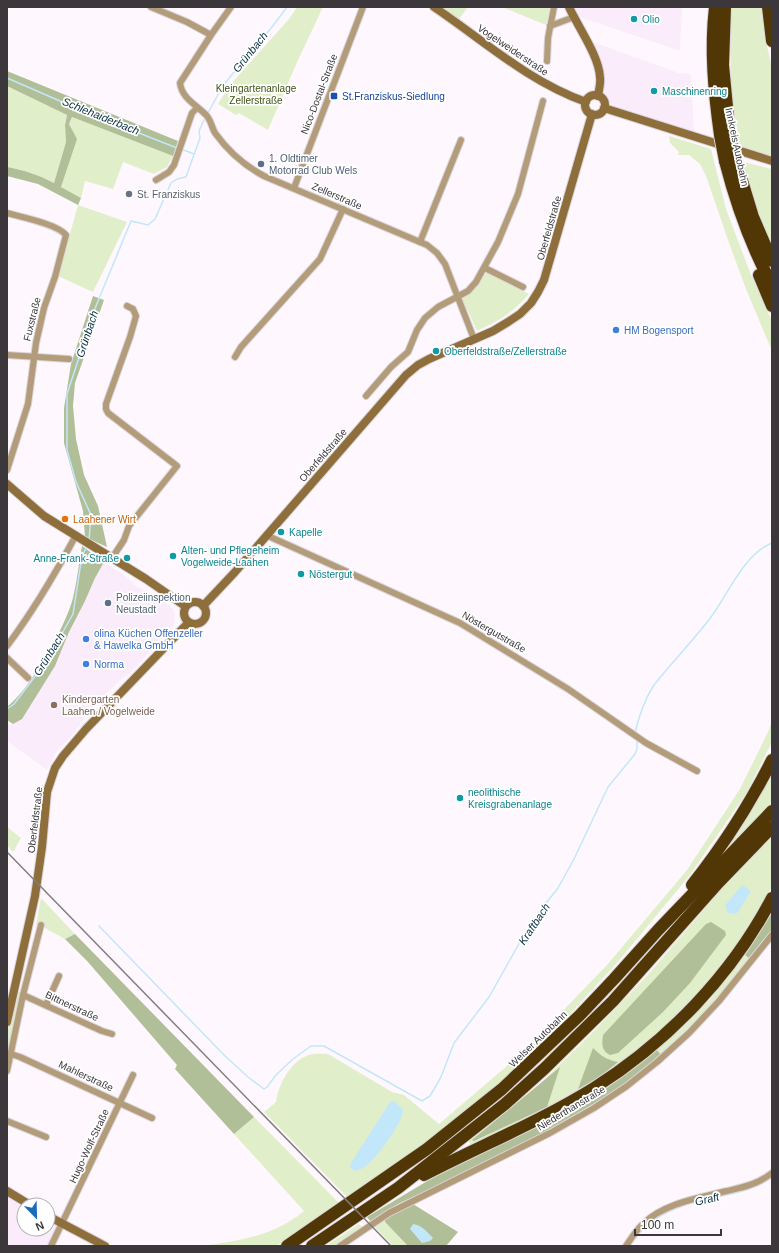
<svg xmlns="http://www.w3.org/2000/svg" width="779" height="1253" viewBox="0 0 779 1253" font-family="Helvetica,sans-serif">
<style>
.built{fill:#fbecfb}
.green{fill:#e0efc9}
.forest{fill:#b0bf97}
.water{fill:#c2e7fa}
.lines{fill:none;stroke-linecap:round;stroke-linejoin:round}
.stream{stroke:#c2e7fa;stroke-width:1.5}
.street-casing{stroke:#dbd5db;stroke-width:8}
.secondary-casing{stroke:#dbd5db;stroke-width:10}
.highway-casing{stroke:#dbd5db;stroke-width:14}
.street{stroke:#b29c7a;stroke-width:6}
.secondary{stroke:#8e6e3a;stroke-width:8}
.highway{stroke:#503705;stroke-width:12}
.rail{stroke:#827e82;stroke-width:1.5}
.highway-bridge-casing{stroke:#dbd5db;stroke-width:14;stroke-linecap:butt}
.highway-bridge{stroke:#503705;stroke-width:12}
.culture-dot{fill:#0f9aa8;stroke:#fff;stroke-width:1.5}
.transit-dot{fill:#1a4fb4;stroke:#fff;stroke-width:1.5}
.service-dot{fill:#5c6f8a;stroke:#fff;stroke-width:1.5}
.worship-dot{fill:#6b7280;stroke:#fff;stroke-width:1.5}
.shop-dot{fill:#3f7fe0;stroke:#fff;stroke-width:1.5}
.food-dot{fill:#e8710a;stroke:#fff;stroke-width:1.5}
.education-dot{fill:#8d6e63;stroke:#fff;stroke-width:1.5}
.labels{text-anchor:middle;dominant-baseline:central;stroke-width:3.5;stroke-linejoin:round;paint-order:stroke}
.culture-label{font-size:10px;fill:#0d838f;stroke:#fff;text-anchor:start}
.street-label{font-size:10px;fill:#3b373b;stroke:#fff}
.park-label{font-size:10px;fill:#405316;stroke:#fff}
.transit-label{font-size:10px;fill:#164399;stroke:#fff;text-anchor:start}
.service-label{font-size:10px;fill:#4e5e75;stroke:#fff;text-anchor:start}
.worship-label{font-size:10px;fill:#5b616d;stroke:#fff;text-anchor:start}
.shop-label{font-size:10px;fill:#366cbe;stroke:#fff;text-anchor:start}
.food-label{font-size:10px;fill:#c56008;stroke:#fff;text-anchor:start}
.education-label{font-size:10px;fill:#785e54;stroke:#fff;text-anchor:start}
.water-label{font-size:11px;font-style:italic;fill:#062f40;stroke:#fff}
</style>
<rect width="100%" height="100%" fill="#fef8fe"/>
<g class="built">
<polygon points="573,7 682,7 680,51 577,16"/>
<polygon points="590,41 679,73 691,74 694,133 617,108 607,101 603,93 604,74 601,63"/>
<polygon points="104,562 127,577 137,587 159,597 174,610 175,622 155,646 130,673 120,680 92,708 70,738 57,751 47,770 7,741 7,725 13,724 44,684 55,666 69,632 85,601 95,578"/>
<polygon points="7,1197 24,1207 24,1229 48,1229 48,1221 64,1230 56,1246 7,1246"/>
</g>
<g class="green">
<polygon points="297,7 323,7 298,60 268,130 239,113 236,115 218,104 230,85 289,19"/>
<polygon points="440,7 468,7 459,19"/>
<polygon points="502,7 550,7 546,25"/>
<polygon points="732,7 763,7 767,46 772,68 772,157 740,147 731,92 730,27"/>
<path d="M7,86L67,115L65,125L66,142L54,183C39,175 24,170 7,167Z"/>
<polygon points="72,117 173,156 167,167 154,174 123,162 113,189 85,181 81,198 61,187 76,139 69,124"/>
<polygon points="669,136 711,149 726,209 751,275 772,321 772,351 746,289 729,243 706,176 700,164 689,155 678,155 679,152 670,143"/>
<polygon points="744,162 772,169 772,245 751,193"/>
<polygon points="78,205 127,222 93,292 58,276"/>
<path d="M487,271L529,294C512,313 501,320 477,331L462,298C474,291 480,283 487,271Z"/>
<path d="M772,720V742L747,792L690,875L617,963L546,1040L504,1079L443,1130L347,1197L264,1112L276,1102C278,1085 290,1063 306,1056C313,1053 321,1054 328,1054L392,1092L404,1095L439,1124L521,1054L607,965L687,870L740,789L768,732Z"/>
<polygon points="772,770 772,802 726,850 724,848"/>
<polygon points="7,827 21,838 13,852 7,845"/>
<polygon points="772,837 772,887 756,915 723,964 683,1010 634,1054 599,1080 545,1111 471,1145 468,1141 534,1090 589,1036 646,977 719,892"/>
<polygon points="41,898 75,934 65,939 43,927 36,925"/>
<polygon points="745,955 750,959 708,1010 662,1056 657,1050 684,1026 712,997"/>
<polygon points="17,990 20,992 7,1066 7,1033"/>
<path d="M254,1117L340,1204L276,1246H204C241,1240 274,1236 304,1211L234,1134Z"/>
<polygon points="383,1218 386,1223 408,1246 393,1246 373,1225"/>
<polygon points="359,1224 362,1227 336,1246 326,1246"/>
</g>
<g class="forest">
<path d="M7,71L178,141L173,156L72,117L69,124L77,139L61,187L81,198L78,205L38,184L7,176V167C24,170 39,175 54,183L66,142L65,125L67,115L7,86Z"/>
<polygon points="93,296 104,300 75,383 73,406 76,439 84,475 98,506 107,547 85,537 83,511 64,443 64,408 71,364"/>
<path d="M82,546L104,562L95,578L85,601L69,632L55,666L22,719L13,724L7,720V707C31,688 65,628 73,598C77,581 79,563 82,546Z"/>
<polygon points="772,913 772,930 750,959 745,955"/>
<path d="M711,922L725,931L726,935L690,983L663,1012L618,1053L610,1055C601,1050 602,1044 603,1035L706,924Z"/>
<polygon points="75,934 254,1117 234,1134 175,1069 177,1065 88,962 65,939"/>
<path d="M593,1048C601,1056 607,1060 618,1062L598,1078L578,1089Z"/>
<polygon points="657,1050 662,1056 617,1091 554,1128 491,1161 398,1204 371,1222 367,1217 429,1180 488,1149 555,1117 609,1085"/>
<polygon points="560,1067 547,1107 474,1141 472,1140"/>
<polygon points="413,1204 458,1232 446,1246 408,1246 386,1223 383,1218"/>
</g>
<g class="water">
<polygon points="742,885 751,891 738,912 735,914 728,913 725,906 727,903"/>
<path d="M394,1101L403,1109C404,1122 375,1161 363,1168C361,1169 357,1170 355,1171L350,1167L351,1163L390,1102Z"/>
<path d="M413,1224C422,1225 427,1232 433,1238L430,1241L422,1243L410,1229Z"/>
</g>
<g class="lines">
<g class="stream">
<polyline points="7,78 83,111 177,148"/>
<polyline points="208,113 221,89 230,77 272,27 287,7"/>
<polyline points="181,149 194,154"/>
<polyline points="89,541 91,515 76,482 67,450 67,394 96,306 131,221 148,225 155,219 171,183 177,179 186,177 200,138 199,131 205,118"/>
<polyline points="7,709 14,704 46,662 73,614 82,556 87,546"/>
<path d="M635,733C639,716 644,700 654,685C672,662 693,641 711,617C728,594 744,554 772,543"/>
<polyline points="99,926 225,1056 248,1077 264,1089 267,1087 276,1075 293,1059 311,1046 324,1046 422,1101 430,1096 441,1077 454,1043 489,997 525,933 539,912 558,888 574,859 608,787 635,754 637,749 637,741"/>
<path d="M698,1201C722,1195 752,1193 772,1177"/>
<path d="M632,1242C647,1222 662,1213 685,1205"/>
</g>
<defs>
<g id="street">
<path d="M151,7L187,22L211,35L180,83C182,99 197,105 207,116C211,121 212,128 215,133C228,151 245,166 264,176L427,245L437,253L445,264L474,339"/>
<polyline points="550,26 574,17"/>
<polyline points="211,35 231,7"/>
<polyline points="547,61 548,38 554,7"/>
<polyline points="156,180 169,172 174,165 192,113 197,108"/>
<polyline points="294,188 363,7"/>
<path d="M7,213C21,217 57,224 66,235L55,277L44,308L36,343L28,404L7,470"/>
<polyline points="420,242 461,140"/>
<polyline points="485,268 523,287"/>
<polyline points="7,355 69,359"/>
<polyline points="235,357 241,347 320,259 343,209"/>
<polyline points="366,396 391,367 408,352 417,330 425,318 438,307 468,291 476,282 498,242 518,194 543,101"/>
<polyline points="266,535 460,623 568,689 646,743 697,771"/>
<polyline points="112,558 124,540 129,526 177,466 108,413 106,409 106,404 130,337 136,316 133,309 127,306"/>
<path d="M7,646C34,610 54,576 75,537"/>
<polyline points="7,658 28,678"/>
<polyline points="23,995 102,1031 112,1034"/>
<polyline points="46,1005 59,976"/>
<polyline points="11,1054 20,1057 152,1118"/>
<polyline points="7,1071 23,995 41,925"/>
<polyline points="7,1121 46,1137"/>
<polyline points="51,1246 133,1075"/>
<polyline points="340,1246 389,1213 550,1133 594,1108 627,1086 657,1062 689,1033 719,1001 772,935"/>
<path d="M626,1246C631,1239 636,1230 643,1224C664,1203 699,1198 727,1191C744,1187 758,1184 772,1173"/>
</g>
<g id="secondary">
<path d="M434,7C483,40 529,82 586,102"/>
<path d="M569,7C578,27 599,56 600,77C601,83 599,89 598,96"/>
<circle cx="595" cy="105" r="10"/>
<polyline points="604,108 772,161"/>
<polyline points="7,484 44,516 146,579 185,606"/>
<circle cx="195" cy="613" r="11"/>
<polyline points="203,606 235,572 406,375 418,365 429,359 493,331 508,322 520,314 531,303 538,292 544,280 592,114"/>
<polyline points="7,1022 35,896 42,847 47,792 55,768 63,756 86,729 188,623"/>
<polyline points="7,1191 30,1205"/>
<polyline points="48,1216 105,1246"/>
</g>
<g id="highway">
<path d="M715,7C710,50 714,92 720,135"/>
<polyline points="725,7 723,65 730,138"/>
<polyline points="768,7 772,41"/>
<path d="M725,161C736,204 751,246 772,285"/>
<polyline points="736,161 753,217 772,261"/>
<polyline points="759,275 772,306"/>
<path d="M692,885C723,846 750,804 772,760"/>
<path d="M424,1175C480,1146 541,1121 594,1088C667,1042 732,975 772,898"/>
<polyline points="287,1246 427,1149 502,1089 579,1016 614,979 659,929 772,811"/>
<polyline points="312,1246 398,1188 505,1104 545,1068 613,1001 718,883 772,827"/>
</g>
</defs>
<use href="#street" class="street-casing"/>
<use href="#secondary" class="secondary-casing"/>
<use href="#highway" class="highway-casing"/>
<use href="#street" class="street"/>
<use href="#secondary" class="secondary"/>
<use href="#highway" class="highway"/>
<polyline class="rail" points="7,852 391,1246"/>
<defs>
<g id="highway-bridge">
<polyline points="720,135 725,161"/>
<polyline points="730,138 736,161"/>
</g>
</defs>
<use href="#highway-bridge" class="highway-bridge-casing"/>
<use href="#highway-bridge" class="highway-bridge"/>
</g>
<g class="culture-dot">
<circle cx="634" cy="19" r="4"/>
<circle cx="654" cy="91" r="4"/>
<circle cx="436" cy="351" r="4"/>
<circle cx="281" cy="532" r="4"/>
<circle cx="173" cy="556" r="4"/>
<circle cx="127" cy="558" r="4"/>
<circle cx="301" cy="574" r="4"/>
<circle cx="460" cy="798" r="4"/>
</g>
<rect class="transit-dot" x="330" y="92" width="8" height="8" rx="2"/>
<g class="service-dot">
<circle cx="261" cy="164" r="4"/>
<circle cx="108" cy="603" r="4"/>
</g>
<circle class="worship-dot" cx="129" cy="194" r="4"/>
<g class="shop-dot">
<circle cx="616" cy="330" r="4"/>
<circle cx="86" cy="639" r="4"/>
<circle cx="86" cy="664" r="4"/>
</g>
<circle class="food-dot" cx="65" cy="519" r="4"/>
<circle class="education-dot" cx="54" cy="705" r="4"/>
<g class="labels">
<g class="culture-label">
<text x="642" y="19">Olio</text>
<text x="662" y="91">Maschinenring</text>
<text x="444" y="351">Oberfeldstraße/Zellerstraße</text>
<text x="289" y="532">Kapelle</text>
<text x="181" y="550">Alten- und Pflegeheim<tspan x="181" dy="12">Vogelweide-Laahen</tspan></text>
<text x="119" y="558" text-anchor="end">Anne-Frank-Straße</text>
<text x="309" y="574">Nöstergut</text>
<text x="468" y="792">neolithische<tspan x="468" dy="12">Kreisgrabenanlage</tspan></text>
</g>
<g class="street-label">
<text transform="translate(513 50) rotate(34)">Vogelweiderstraße</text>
<text transform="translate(319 94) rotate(-69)">Nico-Dostal-Straße</text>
<text transform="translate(737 147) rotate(78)">Innkreis Autobahn</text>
<text transform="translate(337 196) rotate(23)">Zellerstraße</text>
<text transform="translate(549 228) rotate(-74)">Oberfeldstraße</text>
<text transform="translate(32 319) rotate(-76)">Fuxstraße</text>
<text transform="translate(323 455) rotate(-49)">Oberfeldstraße</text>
<text transform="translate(494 632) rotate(30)">Nöstergutstraße</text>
<text transform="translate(35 820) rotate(-83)">Oberfeldstraße</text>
<text transform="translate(72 1006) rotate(25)">Bittnerstraße</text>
<text transform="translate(538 1039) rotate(-44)">Welser Autobahn</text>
<text transform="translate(86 1076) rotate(25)">Mahlerstraße</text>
<text transform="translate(571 1108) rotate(-31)">Niederthanstraße</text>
<text transform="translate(89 1146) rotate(-65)">Hugo-Wolf-Straße</text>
</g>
<g class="park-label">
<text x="256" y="88">Kleingartenanlage<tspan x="256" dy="12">Zellerstraße</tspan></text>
</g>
<g class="transit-label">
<text x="342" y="96">St.Franziskus-Siedlung</text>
</g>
<g class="service-label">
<text x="269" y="158">1. Oldtimer<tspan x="269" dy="12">Motorrad Club Wels</tspan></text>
<text x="116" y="597">Polizeiinspektion<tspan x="116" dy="12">Neustadt</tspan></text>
</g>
<g class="worship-label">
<text x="137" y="194">St. Franziskus</text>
</g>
<g class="shop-label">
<text x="624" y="330">HM Bogensport</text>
<text x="94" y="633">olina Küchen Offenzeller<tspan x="94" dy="12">&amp; Hawelka GmbH</tspan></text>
<text x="94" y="664">Norma</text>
</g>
<g class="food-label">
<text x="73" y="519">Laahener Wirt</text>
</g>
<g class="education-label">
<text x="62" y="699">Kindergarten<tspan x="62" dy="12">Laahen / Vogelweide</tspan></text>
</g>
<g class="water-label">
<text transform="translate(250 52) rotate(-51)">Grünbach</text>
<text transform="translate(101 116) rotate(22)">Schlehaiderbach</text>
<text transform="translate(87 334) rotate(-72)">Grünbach</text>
<text transform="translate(49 654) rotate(-58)">Grünbach</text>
<text transform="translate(534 924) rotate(-56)">Kraftbach</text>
<text transform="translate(707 1199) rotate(-14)">Graft</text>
</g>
</g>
<rect width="779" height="1253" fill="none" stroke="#3b373b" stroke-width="16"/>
<g transform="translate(36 1217) rotate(157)"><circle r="19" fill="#ffffff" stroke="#b1afb1"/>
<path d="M0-3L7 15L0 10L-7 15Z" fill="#1a6dbb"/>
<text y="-6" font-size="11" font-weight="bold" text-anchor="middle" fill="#3b373b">N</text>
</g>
<path d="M635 1229v6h86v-6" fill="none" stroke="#3b373b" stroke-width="2"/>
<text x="641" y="1229" font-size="12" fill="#3b373b" stroke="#ffffff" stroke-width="3" paint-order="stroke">100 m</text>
</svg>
